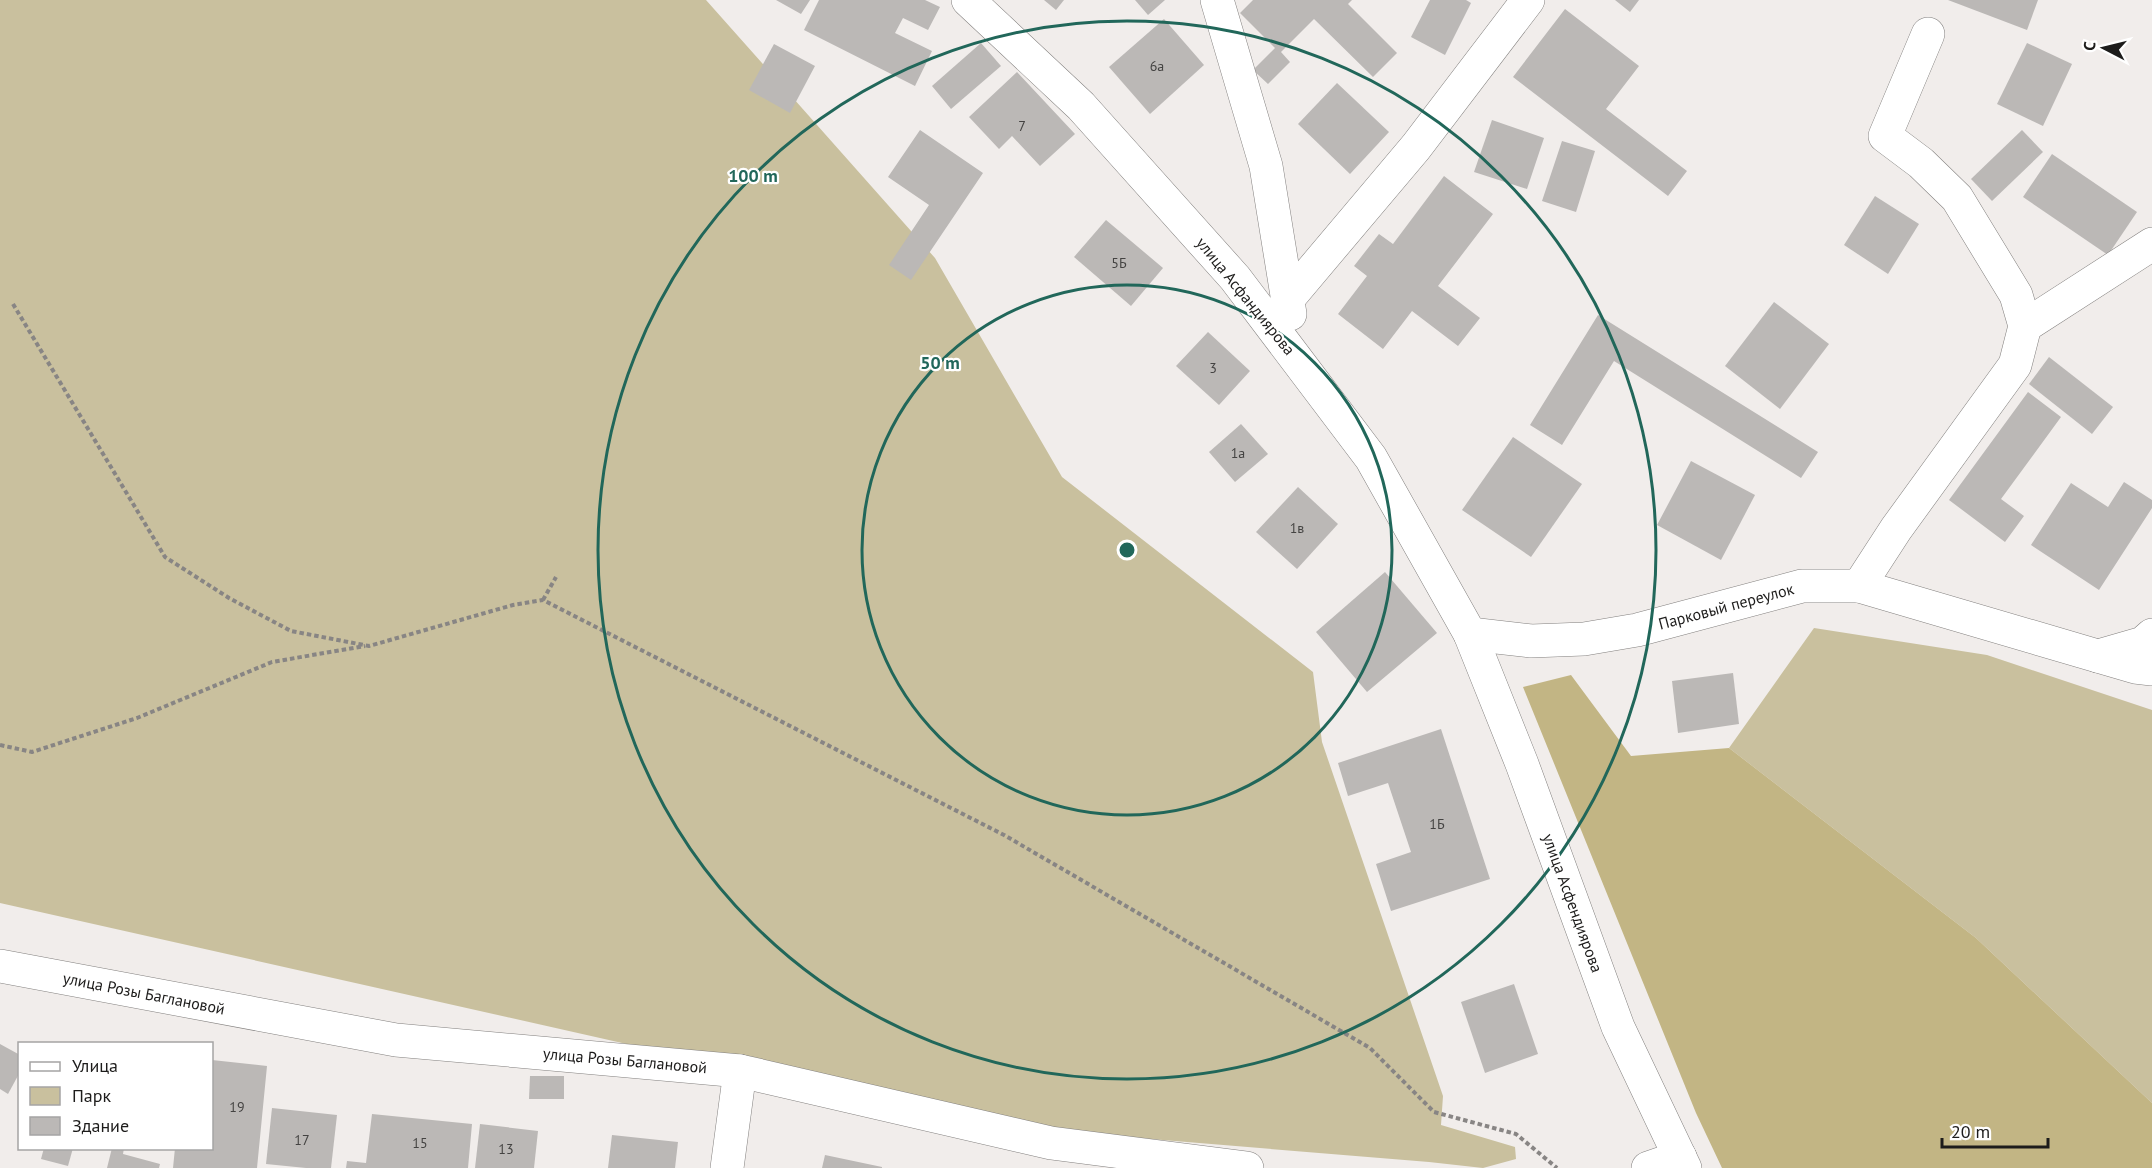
<svg xmlns="http://www.w3.org/2000/svg" width="2152" height="1168" viewBox="0 0 2152 1168" font-family="'PT Sans',sans-serif">
<style>
.green{fill:#c9c09e}
.forest{fill:#c2b584}
.building{fill:#bbb8b6}
.lines{fill:none;stroke-linecap:round;stroke-linejoin:round}
.minor-casing{stroke:#83807f;stroke-width:34}
.path{stroke:#888584;stroke-width:4;stroke-dasharray:4.5 3;stroke-linecap:butt}
.minor{stroke:#fff;stroke-width:33}
.ring{fill:none;stroke:#21675a;stroke-width:3}
.labels{text-anchor:middle;dominant-baseline:central;stroke-width:4.5;stroke-linejoin:round;paint-order:stroke}
.number-label{font-size:14px;fill:#444342}
.street-label{font-size:16px;fill:#1d1c1b;stroke:#fff}
.centre{fill:#21675a;stroke:#fff;stroke-width:3}
.ring-label{font-size:18px;text-anchor:middle;font-weight:bold;fill:#21675a;stroke:#fff;stroke-width:4.5;stroke-linejoin:round;paint-order:stroke}
</style>
<rect width="100%" height="100%" fill="#f1edeb"/>
<g class="green">
<polygon points="0,0 706,0 935,258 1062,477 1313,672 1322,742 1443,1096 1441,1125 1515,1147 1516,1159 1483,1168 1429,1162 1017,1128 773,1077 0,903"/>
<polygon points="1814,628 1987,655 2152,710 2152,1103 1976,938 1729,748"/>
</g>
<polygon class="forest" points="1571,675 1631,756 1729,748 1976,938 2152,1103 2152,1168 1722,1168 1696,1113 1523,687"/>
<g class="building">
<polygon points="776,0 810,0 801,14"/>
<polygon points="819,0 925,0 940,7 928,30 903,18 895,33 932,51 915,86 804,30"/>
<polygon points="1044,0 1064,0 1056,10"/>
<polygon points="1135,0 1165,0 1148,15"/>
<polygon points="1253,0 1352,0 1348,4 1397,53 1373,77 1314,19 1281,52 1290,62 1268,84 1253,70 1275,48 1240,13"/>
<polygon points="1430,0 1466,0 1471,3 1445,55 1411,37"/>
<polygon points="1615,0 1639,0 1630,12"/>
<polygon points="1948,0 2038,0 2027,30"/>
<polygon points="1565,9 1639,66 1606,109 1687,171 1668,196 1513,77"/>
<polygon points="1164,19 1204,65 1150,114 1109,67"/>
<polygon points="981,43 1001,66 951,109 932,86"/>
<polygon points="2027,43 2072,64 2043,126 1997,104"/>
<polygon points="774,44 815,66 790,113 749,90"/>
<polygon points="1017,72 1075,134 1040,166 1012,136 999,149 969,117"/>
<polygon points="1337,83 1389,132 1350,174 1298,124"/>
<polygon points="1492,120 1544,138 1527,189 1474,172"/>
<polygon points="920,130 983,173 911,280 889,265 929,205 888,177"/>
<polygon points="2022,130 2043,152 1992,201 1971,179"/>
<polygon points="1562,141 1595,151 1576,212 1542,201"/>
<polygon points="2052,154 2137,212 2108,255 2023,197"/>
<polygon points="1444,176 1493,214 1438,286 1480,318 1458,346 1412,311 1383,349 1338,314 1367,276 1354,266 1379,234 1393,244"/>
<polygon points="1875,196 1919,224 1888,274 1844,245"/>
<polygon points="1106,220 1163,268 1131,306 1074,257"/>
<polygon points="1774,302 1829,344 1780,409 1725,366"/>
<polygon points="1598,315 1818,452 1801,478 1614,361 1562,445 1530,425"/>
<polygon points="1208,332 1250,371 1219,405 1176,366"/>
<polygon points="2049,357 2113,407 2092,434 2029,384"/>
<polygon points="2028,392 2061,417 2001,499 2024,516 2005,542 1949,500"/>
<polygon points="1241,424 1268,454 1235,482 1209,452"/>
<polygon points="1513,437 1582,484 1531,557 1462,510"/>
<polygon points="1691,461 1755,495 1721,560 1657,525"/>
<polygon points="2124,482 2152,500 2152,508 2099,590 2031,545 2071,483 2108,507"/>
<polygon points="1298,487 1338,524 1297,569 1256,532"/>
<polygon points="1385,572 1437,633 1367,692 1316,632"/>
<polygon points="1733,673 1739,724 1678,733 1672,681"/>
<polygon points="1441,729 1490,879 1391,911 1376,864 1411,852 1388,783 1348,796 1338,763"/>
<polygon points="1514,984 1538,1054 1485,1073 1461,1002"/>
<polygon points="0,1044 20,1055 20,1072 8,1094 0,1089"/>
<polygon points="212,1060 267,1066 257,1168 173,1168 175,1148 212,1148"/>
<polygon points="530,1076 564,1076 564,1099 529,1099"/>
<polygon points="272,1108 337,1115 331,1168 306,1168 266,1164"/>
<polygon points="372,1114 472,1124 468,1168 346,1168 347,1161 366,1163"/>
<polygon points="480,1124 538,1131 534,1168 475,1168"/>
<polygon points="612,1135 678,1142 675,1168 608,1168"/>
<polygon points="44,1148 73,1148 68,1166 41,1159"/>
<polygon points="112,1148 124,1148 123,1154 160,1164 159,1168 107,1168"/>
<polygon points="825,1155 882,1167 882,1168 822,1168"/>
</g>
<g class="lines">
<defs>
<g id="minor">
<polyline points="968,0 1081,106 1235,278 1371,458 1470,634 1522,764 1618,1027 1685,1168"/>
<polyline points="1217,0 1266,166 1290,314"/>
<polyline points="1287,300 1416,147 1528,0"/>
<polyline points="2025,326 2152,244"/>
<polyline points="1859,586 1896,529 2015,365 2025,326 2016,295 1957,198 1921,163 1885,136 1928,34"/>
<polyline points="1470,634 1531,641 1584,639 1637,630 1802,586 1859,586 2135,667 2152,669"/>
<polyline points="2098,656 2143,643 2152,635"/>
<polyline points="0,966 396,1040 740,1071 1051,1143 1247,1168"/>
<polyline points="727,1168 740,1071"/>
<polyline points="1648,1168 1680,1157"/>
</g>
</defs>
<use href="#minor" class="minor-casing"/>
<g class="path">
<polyline points="13,304 165,557 229,598 291,631 369,646 513,605 543,600 1004,835 1370,1048 1434,1112 1516,1134 1557,1168"/>
<polyline points="543,600 556,577"/>
<polyline points="0,745 32,752 137,718 272,662 365,646"/>
</g>
<use href="#minor" class="minor"/>
</g>
<g class="ring">
<circle cx="1127" cy="550" r="265"/>
<circle cx="1127" cy="550" r="529"/>
</g>
<g class="labels">
<g class="number-label">
<text x="1157" y="66">6а</text>
<text x="1022" y="126">7</text>
<text x="1119" y="263">5Б</text>
<text x="1213" y="368">3</text>
<text x="1238" y="453">1а</text>
<text x="1297" y="528">1в</text>
<text x="1437" y="824">1Б</text>
<text x="237" y="1107">19</text>
<text x="302" y="1140">17</text>
<text x="420" y="1143">15</text>
<text x="506" y="1149">13</text>
</g>
<g class="street-label">
<text transform="translate(1246 296) rotate(51)">улица Асфандиярова</text>
<text transform="translate(1726 606) rotate(-15)">Парковый переулок</text>
<text transform="translate(1573 903) rotate(70)">улица Асфендиярова</text>
<text transform="translate(144 993) rotate(11)">улица Розы Баглановой</text>
<text transform="translate(625 1060) rotate(5)">улица Розы Баглановой</text>
</g>
</g>
<circle cx="1127" cy="550" r="9" class="centre"/>
<g class="ring-label">
<text x="753" y="182">100 m</text>
<text x="940" y="369">50 m</text>
</g>
<rect x="18" y="1042" width="195" height="108" fill="#ffffff" stroke="#a5a4a4" stroke-width="1.5"/>
<rect x="30" y="1062" width="30" height="9" fill="#ffffff" stroke="#a5a4a4" stroke-width="1.5"/>
<text x="72" y="1072" font-size="18" fill="#1d1c1b">Улица</text>
<rect x="30" y="1087" width="30" height="18" fill="#c9c09e" stroke="#a5a4a4" stroke-width="1.5"/>
<text x="72" y="1102" font-size="18" fill="#1d1c1b">Парк</text>
<rect x="30" y="1117" width="30" height="18" fill="#bbb8b6" stroke="#a5a4a4" stroke-width="1.5"/>
<text x="72" y="1132" font-size="18" fill="#1d1c1b">Здание</text>
<g transform="translate(2104 48) rotate(277)" stroke="#ffffff" stroke-width="4.5" paint-order="stroke">
<path d="M0-4.5L10 22L0 15L-10 22Z" fill="#1d1c1b"/>
<text y="-9" font-size="16" font-weight="bold" text-anchor="middle" fill="#1d1c1b">С</text>
</g>
<path d="M1942 1138v9h106v-9" fill="none" stroke="#1d1c1b" stroke-width="3"/>
<text x="1951" y="1138" font-size="18" fill="#1d1c1b" stroke="#ffffff" stroke-width="4.5" paint-order="stroke">20 m</text>
</svg>
